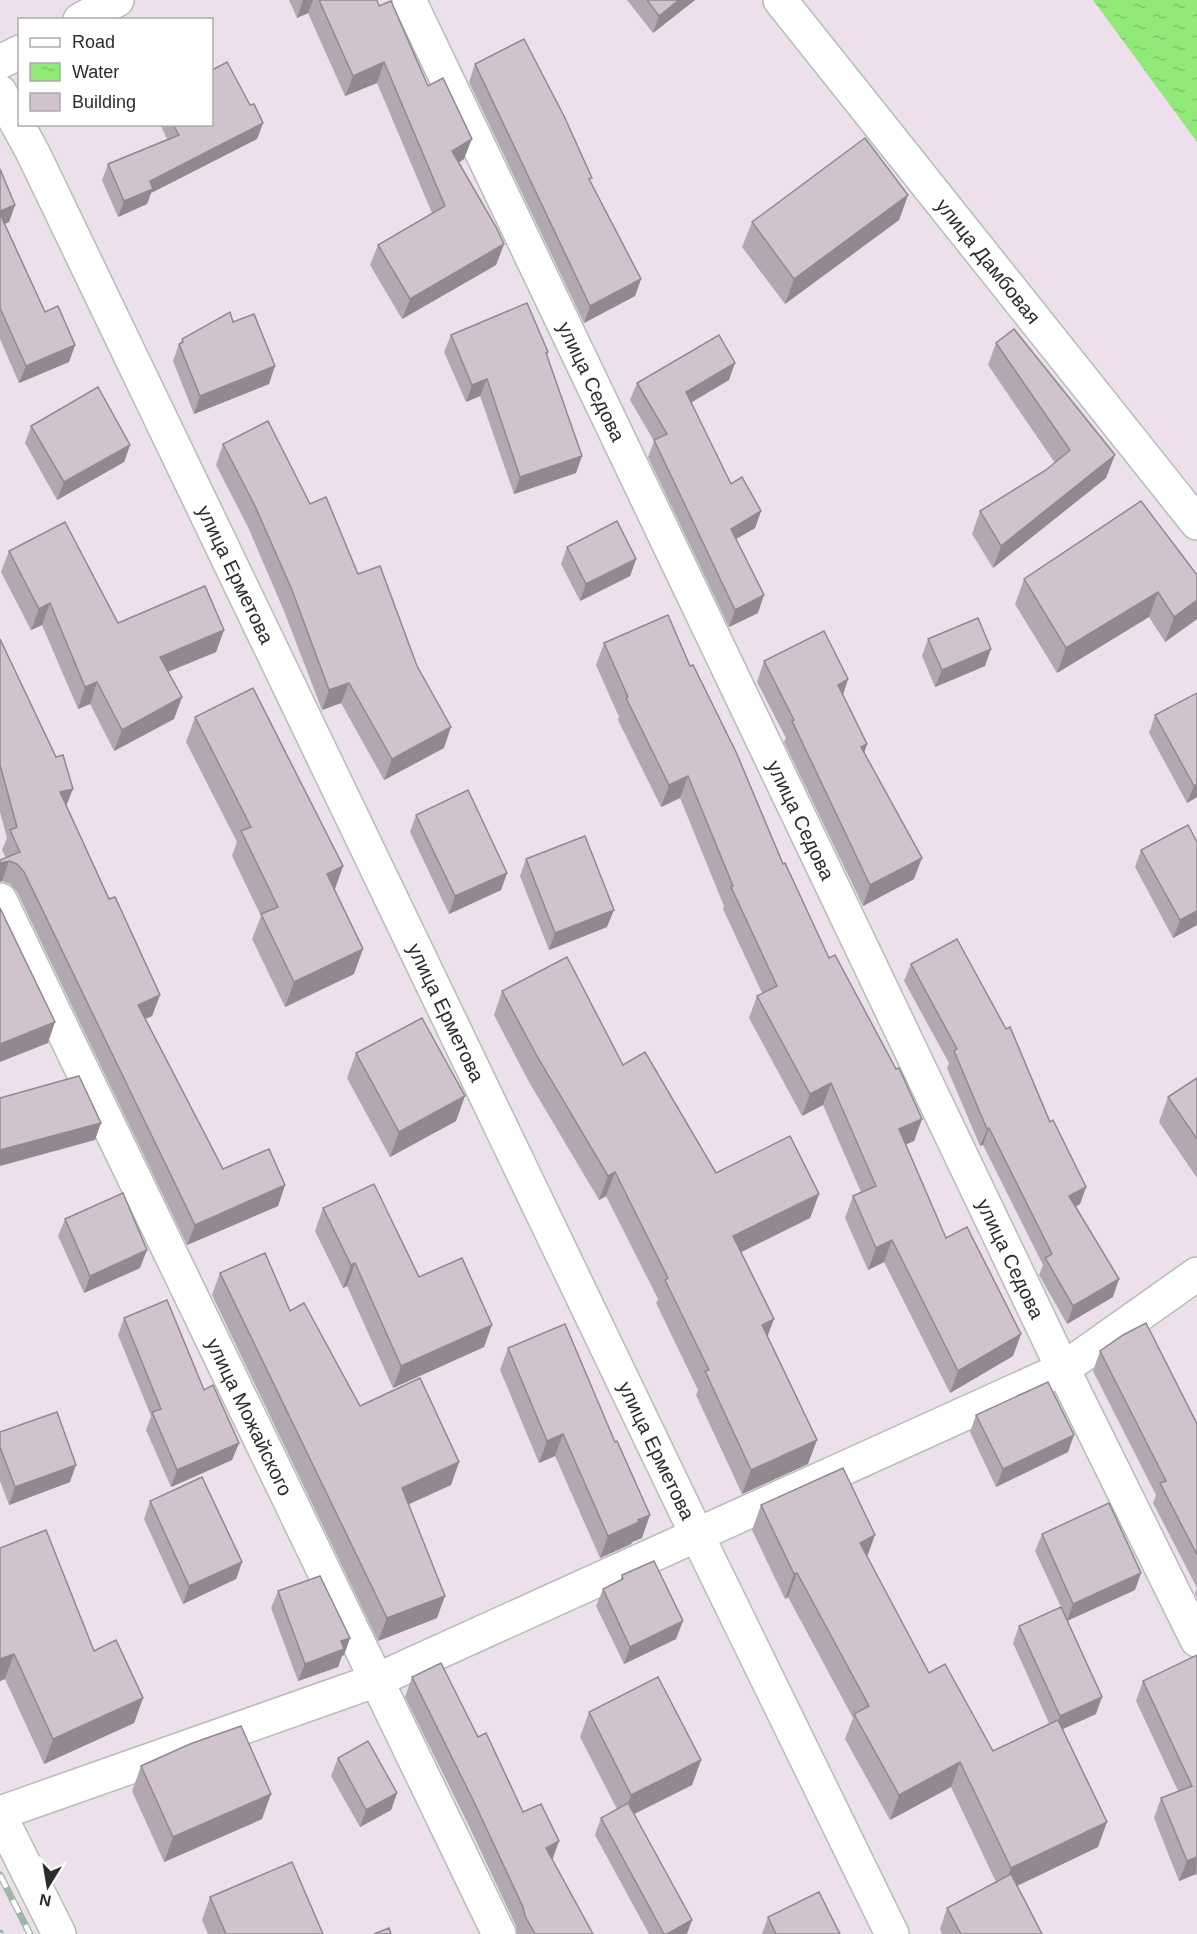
<svg xmlns="http://www.w3.org/2000/svg" width="1197" height="1934" viewBox="0 0 1197 1934" font-family="Helvetica,sans-serif">
<style>
.water{fill:url(#water-ripples)}
.lines{fill:none;stroke-linecap:round;stroke-linejoin:round}
.minor-casing{stroke:#b2bfb6;stroke-width:36}
.minor{stroke:#fff;stroke-width:33}
.rail-casing{stroke:#a2b5a9;stroke-width:7}
.rail{stroke:#fff;stroke-width:4.5;stroke-dasharray:14;stroke-linecap:butt}
.wall{fill:#b3a8b1}
.shaded-wall{fill:#928890}
.building{fill:#d0c3ce;stroke:#928890;stroke-width:1.5}
.labels{text-anchor:middle;dominant-baseline:central;stroke-width:4.5;stroke-linejoin:round;paint-order:stroke}
.street-label{font-size:20px;fill:#2c2c2c;stroke:#fff}
</style>
<defs>
<pattern id="water-ripples" width="26" height="14" patternUnits="userSpaceOnUse" patternTransform="scale(1.5)"><rect width="26" height="14" fill="#91e978"/><path d="M2 4q2-2 4 0t4 0M15 11q2-2 4 0t4 0" fill="none" stroke="#7dc868"/></pattern>
</defs>
<rect width="100%" height="100%" fill="#eddfec"/>
<polygon class="water" points="1093,0 1197,0 1197,142"/>
<g class="lines">
<defs>
<g id="minor">
<path id="s1" d="M409,0L1063,1369L1197,1640"/>
<path id="s2" d="M780,0L1197,523"/>
<polyline points="80,20 117,0"/>
<polyline points="0,62 20,52"/>
<path id="s3" d="M0,92L33,153L697,1535L892,1934"/>
<path id="s4" d="M0,900L499,1934"/>
<polyline points="0,1813 377,1680 1063,1369 1197,1274"/>
<polyline points="0,1816 59,1934"/>
</g>
</defs>
<use href="#minor" class="minor-casing"/>
<use href="#minor" class="minor"/>
<defs>
<g id="rail">
<polyline points="0,1875 30,1934"/>
<polyline points="0,1933 0,1934"/>
</g>
</defs>
<use href="#rail" class="rail-casing"/>
<use href="#rail" class="rail"/>
</g>
<g class="wall">
<polygon points="289,0 377,0 379,6 428,86 464,159 458,163 504,244 496,265 402,319 370,265 378,245 432,213 377,83 345,96 308,13 297,18"/>
<polygon points="627,0 695,0 653,33"/>
<polygon points="475,64 590,182 641,279 635,296 584,323 469,82"/>
<polygon points="250,105 263,123 257,139 151,193 147,204 118,217 102,180 108,164 167,139 160,124 212,124"/>
<polygon points="0,169 15,205 9,222 5,224 45,312 75,345 69,362 19,383 0,339"/>
<polygon points="908,195 899,220 785,304 742,247 752,222"/>
<polygon points="233,322 269,384 194,414 173,361 179,344 181,343 182,339"/>
<polygon points="451,335 548,352 547,355 576,473 514,494 480,396 466,402 444,352"/>
<polygon points="996,343 1106,478 993,568 972,534 980,511 1046,470 1055,463 988,365"/>
<polygon points="729,380 691,403 731,484 761,511 755,528 736,539 758,613 729,627 648,457 654,441 630,400 637,383"/>
<polygon points="31,426 130,445 124,462 57,500 25,443"/>
<polygon points="223,444 310,504 358,574 417,666 444,748 384,780 341,703 322,710 284,611 248,527 216,465"/>
<polygon points="567,547 636,559 630,576 580,601 561,564"/>
<polygon points="9,551 118,623 224,630 216,652 168,672 182,697 174,719 114,751 90,704 78,709 42,625 31,630 1,572"/>
<polygon points="1197,575 1197,619 1165,642 1149,617 1057,673 1015,604 1024,579"/>
<polygon points="0,639 67,806 109,899 160,995 152,1016 145,1019 223,1169 285,1185 278,1206 187,1245 17,892 10,884 2,881 0,882 0,860 6,858 2,850 7,838 0,812"/>
<polygon points="928,639 985,666 935,687 922,656"/>
<polygon points="604,643 690,666 783,864 829,958 922,1119 914,1141 906,1144 946,1238 1021,1334 1013,1356 950,1393 884,1262 868,1270 845,1218 853,1196 861,1192 823,1105 802,1116 749,1018 757,996 762,993 723,909 724,906 680,798 661,807 618,720 619,717 596,665"/>
<polygon points="764,661 848,679 843,695 867,744 864,752 914,879 863,906 784,742 786,738 757,682"/>
<polygon points="1197,693 1197,797 1187,803 1149,733 1155,715"/>
<polygon points="195,717 343,866 335,889 354,974 285,1007 252,939 261,916 232,856 237,842 186,742"/>
<polygon points="416,815 507,873 501,890 449,914 410,832"/>
<polygon points="1197,842 1197,925 1173,938 1135,867 1141,850"/>
<polygon points="526,859 607,927 549,950 520,876"/>
<polygon points="911,964 1050,1122 1086,1187 1080,1204 1075,1207 1113,1297 1067,1324 1039,1275 1043,1265 983,1145 980,1146 947,1068 949,1063 904,981"/>
<polygon points="502,991 623,1065 716,1173 819,1194 810,1218 741,1252 808,1464 742,1494 696,1395 698,1390 656,1303 658,1299 606,1196 599,1200 529,1082 494,1015"/>
<polygon points="356,1053 456,1121 390,1157 347,1078"/>
<polygon points="1197,1078 1197,1178 1159,1122 1168,1097"/>
<polygon points="323,1208 484,1347 393,1388 347,1286 343,1288 315,1231"/>
<polygon points="65,1219 140,1268 84,1293 58,1236"/>
<polygon points="220,1273 290,1311 360,1406 459,1462 451,1485 408,1504 437,1618 378,1641 212,1295"/>
<polygon points="124,1318 239,1443 232,1460 171,1487 146,1430 151,1416 118,1335"/>
<polygon points="508,1348 615,1442 642,1538 632,1542 631,1544 600,1558 555,1456 539,1463 500,1370"/>
<polygon points="1100,1351 1197,1424 1197,1598 1195,1593 1197,1588 1153,1503 1156,1495 1093,1371"/>
<polygon points="976,1415 1068,1452 996,1487 970,1432"/>
<polygon points="0,1432 70,1482 9,1505 0,1481"/>
<polygon points="150,1501 242,1562 236,1579 183,1604 144,1519"/>
<polygon points="761,1505 867,1557 929,1673 993,1751 1049,1723 1013,1643 1019,1626 1061,1607 1035,1551 1042,1534 1135,1590 1068,1620 1096,1714 1062,1729 1098,1847 1017,1886 1042,1934 942,1934 940,1929 947,1908 996,1882 951,1787 890,1820 845,1739 853,1718 788,1597 785,1599 752,1530"/>
<polygon points="0,1548 94,1651 143,1698 134,1723 44,1764 5,1679 0,1681"/>
<polygon points="622,1575 676,1639 624,1664 596,1606 603,1589 620,1581"/>
<polygon points="278,1591 350,1638 344,1655 342,1656 338,1667 298,1681 271,1608"/>
<polygon points="1197,1655 1197,1876 1196,1874 1179,1881 1154,1818 1161,1798 1178,1791 1136,1701 1143,1681"/>
<polygon points="412,1677 478,1737 552,1860 593,1934 517,1934 516,1926 467,1822 405,1697"/>
<polygon points="589,1712 701,1760 692,1785 634,1814 687,1934 649,1934 595,1835 601,1818 617,1809 580,1737"/>
<polygon points="338,1758 397,1793 391,1810 360,1827 331,1776"/>
<polygon points="141,1766 262,1819 164,1862 132,1791"/>
<polygon points="210,1897 323,1934 208,1934 202,1920"/>
<polygon points="768,1917 840,1934 762,1934"/>
</g>
<g class="shaded-wall">
<polygon points="303,0 313,0 308,13 297,18"/>
<polygon points="679,0 695,0 653,33 659,16"/>
<polygon points="384,62 377,83 345,96 353,76"/>
<polygon points="263,123 257,139 151,193 147,204 118,217 124,201 150,181"/>
<polygon points="472,139 464,159 444,172 452,151"/>
<polygon points="908,195 899,220 785,304 794,279"/>
<polygon points="15,205 9,222 0,226 0,211"/>
<polygon points="504,244 496,265 402,319 410,299"/>
<polygon points="641,279 635,296 584,323 590,306"/>
<polygon points="75,345 69,362 19,383 26,366"/>
<polygon points="735,363 729,380 679,409 686,392"/>
<polygon points="275,366 269,384 194,414 200,396"/>
<polygon points="487,379 480,396 466,402 472,385"/>
<polygon points="130,445 124,462 57,500 64,482"/>
<polygon points="1115,455 1106,478 993,568 1001,546"/>
<polygon points="582,456 576,473 514,494 520,477"/>
<polygon points="761,511 755,528 724,546 731,529"/>
<polygon points="636,559 630,576 580,601 586,584"/>
<polygon points="1158,592 1149,617 1057,673 1066,648"/>
<polygon points="764,595 758,613 729,627 735,610"/>
<polygon points="1197,600 1197,619 1165,642 1174,617"/>
<polygon points="50,603 42,625 31,630 39,609"/>
<polygon points="224,630 216,652 152,678 160,657"/>
<polygon points="991,649 985,666 935,687 942,670"/>
<polygon points="848,679 841,700 838,685"/>
<polygon points="97,682 90,704 78,709 85,687"/>
<polygon points="349,683 341,703 322,710 329,690"/>
<polygon points="182,697 174,719 114,751 122,730"/>
<polygon points="451,727 444,748 384,780 392,759"/>
<polygon points="867,744 860,765 861,747"/>
<polygon points="688,776 680,798 661,807 669,785"/>
<polygon points="1197,784 1197,797 1187,803 1194,786"/>
<polygon points="73,789 65,809 60,792"/>
<polygon points="922,858 914,879 863,906 870,885"/>
<polygon points="9,861 2,881 0,882 0,863"/>
<polygon points="343,866 334,891 327,874"/>
<polygon points="507,873 501,890 449,914 455,896"/>
<polygon points="614,910 607,927 549,950 555,933"/>
<polygon points="1197,911 1197,925 1173,938 1180,920"/>
<polygon points="363,949 354,974 285,1007 294,982"/>
<polygon points="160,995 152,1016 131,1025 138,1005"/>
<polygon points="55,1022 48,1043 0,1062 0,1044"/>
<polygon points="831,1083 823,1105 802,1116 810,1094"/>
<polygon points="465,1096 456,1121 390,1157 399,1132"/>
<polygon points="922,1119 914,1141 891,1151 899,1129"/>
<polygon points="101,1123 95,1140 0,1166 0,1150"/>
<polygon points="989,1128 983,1145 980,1146 987,1129"/>
<polygon points="615,1172 606,1196 599,1200 608,1176"/>
<polygon points="285,1185 278,1206 187,1245 195,1225"/>
<polygon points="1086,1187 1080,1204 1063,1213 1069,1196"/>
<polygon points="819,1194 810,1218 725,1260 733,1236"/>
<polygon points="892,1240 884,1262 868,1270 876,1248"/>
<polygon points="147,1250 140,1268 84,1293 90,1276"/>
<polygon points="355,1263 347,1286 343,1288 351,1265"/>
<polygon points="1119,1279 1113,1297 1067,1324 1073,1306"/>
<polygon points="774,1319 765,1343 762,1325"/>
<polygon points="492,1325 484,1347 393,1388 401,1366"/>
<polygon points="1021,1334 1013,1356 950,1393 958,1371"/>
<polygon points="563,1434 555,1456 539,1463 547,1441"/>
<polygon points="1074,1435 1068,1452 996,1487 1003,1469"/>
<polygon points="817,1440 808,1464 742,1494 751,1470"/>
<polygon points="239,1443 232,1460 171,1487 177,1470"/>
<polygon points="459,1462 451,1485 394,1511 402,1488"/>
<polygon points="76,1465 70,1482 9,1505 15,1487"/>
<polygon points="650,1515 642,1538 632,1542 631,1544 600,1558 608,1536"/>
<polygon points="875,1535 866,1560 860,1543"/>
<polygon points="242,1562 236,1579 183,1604 189,1586"/>
<polygon points="797,1573 788,1597 785,1599 794,1574"/>
<polygon points="1141,1573 1135,1590 1067,1621 1073,1604"/>
<polygon points="445,1596 437,1618 378,1641 387,1618"/>
<polygon points="683,1621 676,1639 624,1664 630,1647"/>
<polygon points="350,1638 344,1655 342,1656 338,1667 298,1681 305,1664 341,1641"/>
<polygon points="14,1654 5,1679 0,1681 0,1659"/>
<polygon points="1102,1697 1096,1714 1054,1733 1060,1716"/>
<polygon points="143,1698 134,1723 44,1764 53,1739"/>
<polygon points="701,1760 692,1785 622,1820 631,1795"/>
<polygon points="960,1762 951,1787 890,1820 899,1795"/>
<polygon points="397,1793 391,1810 360,1827 366,1810"/>
<polygon points="271,1794 262,1819 164,1862 173,1837"/>
<polygon points="1107,1822 1098,1847 1002,1893 1011,1868"/>
<polygon points="559,1841 552,1861 546,1848"/>
<polygon points="1197,1857 1196,1874 1179,1881 1187,1861"/>
<polygon points="692,1920 687,1934 667,1934"/>
</g>
<g class="building">
<polygon points="319,0 377,0 379,6 391,1 428,86 443,78 472,139 452,151 496,227 504,244 410,299 378,245 445,206 384,62 353,76"/>
<polygon points="647,0 679,0 659,16"/>
<polygon points="524,39 564,116 592,178 589,179 641,279 590,306 475,64"/>
<polygon points="227,62 250,105 254,104 263,123 150,181 153,189 124,201 108,164 179,135 173,124 212,124 212,70"/>
<polygon points="865,138 908,195 794,279 752,222"/>
<polygon points="0,169 15,205 0,211"/>
<polygon points="0,214 45,312 58,306 75,345 26,366 0,308"/>
<polygon points="527,303 548,352 546,353 582,456 520,477 487,379 472,385 451,335"/>
<polygon points="230,312 233,322 254,314 275,366 200,396 179,344 183,342 182,339"/>
<polygon points="1014,329 1115,455 1001,546 980,511 1046,470 1070,450 996,343"/>
<polygon points="719,335 735,363 686,392 731,484 742,477 761,511 731,529 764,595 735,610 654,440 667,434 637,383"/>
<polygon points="98,387 130,445 64,482 31,426"/>
<polygon points="268,421 310,504 326,497 358,574 380,566 417,666 451,727 392,759 349,683 329,690 292,590 255,506 223,444"/>
<polygon points="1141,501 1197,575 1197,600 1174,617 1158,592 1066,648 1024,579"/>
<polygon points="617,521 636,559 586,584 567,547"/>
<polygon points="65,522 118,623 205,586 224,630 160,657 182,697 122,730 97,682 85,687 50,603 39,609 9,551"/>
<polygon points="668,615 690,666 693,665 736,752 783,864 785,863 829,958 835,955 896,1069 899,1068 922,1119 899,1129 946,1238 967,1227 1021,1334 958,1371 892,1240 876,1248 853,1196 876,1186 831,1083 810,1094 757,996 777,986 731,887 733,886 688,776 669,785 626,698 628,697 604,643"/>
<polygon points="978,618 991,649 942,670 928,639"/>
<polygon points="824,631 848,679 838,685 867,744 861,747 922,858 870,885 792,721 794,720 764,661"/>
<polygon points="0,639 56,757 63,755 73,789 60,792 109,899 115,897 160,995 138,1005 223,1169 269,1149 285,1185 195,1225 24,872 17,864 9,861 0,863 0,860 20,852 10,830 17,827 0,765"/>
<polygon points="253,688 343,866 327,874 363,949 294,982 261,914 278,907 241,831 251,827 195,717"/>
<polygon points="1197,693 1197,784 1194,786 1155,715"/>
<polygon points="468,790 507,873 455,896 416,815"/>
<polygon points="1188,825 1197,842 1197,911 1180,920 1141,850"/>
<polygon points="585,836 614,910 555,933 526,859"/>
<polygon points="0,908 55,1022 0,1044"/>
<polygon points="957,939 1006,1029 1010,1027 1050,1122 1053,1120 1086,1187 1069,1196 1119,1279 1073,1306 1047,1261 1045,1258 1052,1254 989,1128 987,1129 954,1051 957,1049 911,964"/>
<polygon points="567,957 623,1065 645,1052 716,1173 790,1136 819,1194 733,1236 774,1319 762,1325 817,1440 751,1470 705,1371 709,1370 665,1280 668,1278 615,1172 608,1176 538,1058 502,991"/>
<polygon points="422,1018 465,1096 399,1132 356,1053"/>
<polygon points="79,1076 101,1123 0,1150 0,1098"/>
<polygon points="1197,1078 1197,1139 1168,1097"/>
<polygon points="374,1184 419,1277 462,1258 492,1325 401,1366 355,1263 351,1265 323,1208"/>
<polygon points="123,1193 147,1250 90,1276 65,1219"/>
<polygon points="265,1253 290,1311 304,1303 360,1406 420,1378 459,1462 402,1488 445,1596 387,1618 220,1273"/>
<polygon points="167,1300 204,1390 213,1385 239,1443 177,1470 152,1412 161,1409 124,1318"/>
<polygon points="1146,1323 1197,1424 1197,1555 1160,1483 1166,1481 1100,1351 1123,1335"/>
<polygon points="565,1324 615,1442 617,1441 650,1515 638,1520 639,1522 608,1536 563,1434 547,1441 508,1348"/>
<polygon points="1048,1382 1074,1435 1003,1469 976,1415"/>
<polygon points="57,1412 76,1465 15,1487 0,1447 0,1432"/>
<polygon points="843,1468 875,1535 860,1543 929,1673 945,1664 993,1751 1058,1720 1107,1822 1011,1868 960,1762 899,1795 854,1714 869,1706 797,1573 794,1574 761,1505"/>
<polygon points="202,1477 242,1562 189,1586 150,1501"/>
<polygon points="1109,1503 1141,1573 1073,1604 1042,1534"/>
<polygon points="46,1530 94,1651 116,1640 143,1698 53,1739 14,1654 0,1659 0,1548"/>
<polygon points="654,1561 683,1621 630,1647 603,1589 623,1579 622,1575"/>
<polygon points="320,1576 350,1638 341,1641 344,1649 305,1664 278,1591"/>
<polygon points="1061,1607 1102,1697 1060,1716 1019,1626"/>
<polygon points="1197,1655 1197,1857 1187,1861 1161,1798 1192,1786 1143,1681"/>
<polygon points="441,1663 478,1737 486,1733 523,1812 541,1804 559,1841 546,1848 593,1934 535,1934 525,1916 523,1907 474,1802 412,1677"/>
<polygon points="658,1677 701,1760 631,1795 589,1712"/>
<polygon points="241,1726 271,1794 173,1837 141,1766 190,1744"/>
<polygon points="368,1741 397,1793 366,1810 338,1758"/>
<polygon points="628,1803 692,1920 667,1934 664,1934 601,1818"/>
<polygon points="292,1862 323,1934 226,1934 210,1897"/>
<polygon points="1011,1874 1042,1934 961,1934 947,1908"/>
<polygon points="819,1892 840,1934 776,1934 768,1917"/>
<polygon points="389,1928 391,1934 374,1934"/>
</g>
<g class="labels">
<g class="street-label">
<text stroke="none"><textPath href="#s2" startOffset="334">улица Дамбовая</textPath></text>
<text stroke="none"><textPath href="#s1" startOffset="423">улица Седова</textPath></text>
<text stroke="none"><textPath href="#s3" startOffset="537">улица Ерметова</textPath></text>
<text stroke="none"><textPath href="#s1" startOffset="909">улица Седова</textPath></text>
<text stroke="none"><textPath href="#s3" startOffset="1023">улица Ерметова</textPath></text>
<text stroke="none"><textPath href="#s1" startOffset="1395">улица Седова</textPath></text>
<text stroke="none"><textPath href="#s4" startOffset="574">улица Можайского</textPath></text>
<text stroke="none"><textPath href="#s3" startOffset="1509">улица Ерметова</textPath></text>
</g>
</g>
<rect x="18" y="18" width="195" height="108" fill="#ffffff" stroke="#ababab" stroke-width="1.5"/>
<rect x="30" y="38" width="30" height="9" fill="#ffffff" stroke="#ababab" stroke-width="1.5"/>
<text x="72" y="48" font-size="18" fill="#2c2c2c">Road</text>
<rect x="30" y="63" width="30" height="18" fill="url(#water-ripples)" stroke="#ababab" stroke-width="1.5"/>
<text x="72" y="78" font-size="18" fill="#2c2c2c">Water</text>
<rect x="30" y="93" width="30" height="18" fill="#d0c3ce" stroke="#ababab" stroke-width="1.5"/>
<text x="72" y="108" font-size="18" fill="#2c2c2c">Building</text>
<g transform="translate(48 1886) rotate(191)" stroke="#ffffff" stroke-width="4.5" paint-order="stroke">
<path d="M0-4.5L10 22L0 15L-10 22Z" fill="#2c2c2c"/>
<text y="-9" font-size="16" font-weight="bold" text-anchor="middle" fill="#2c2c2c">N</text>
</g>
</svg>
